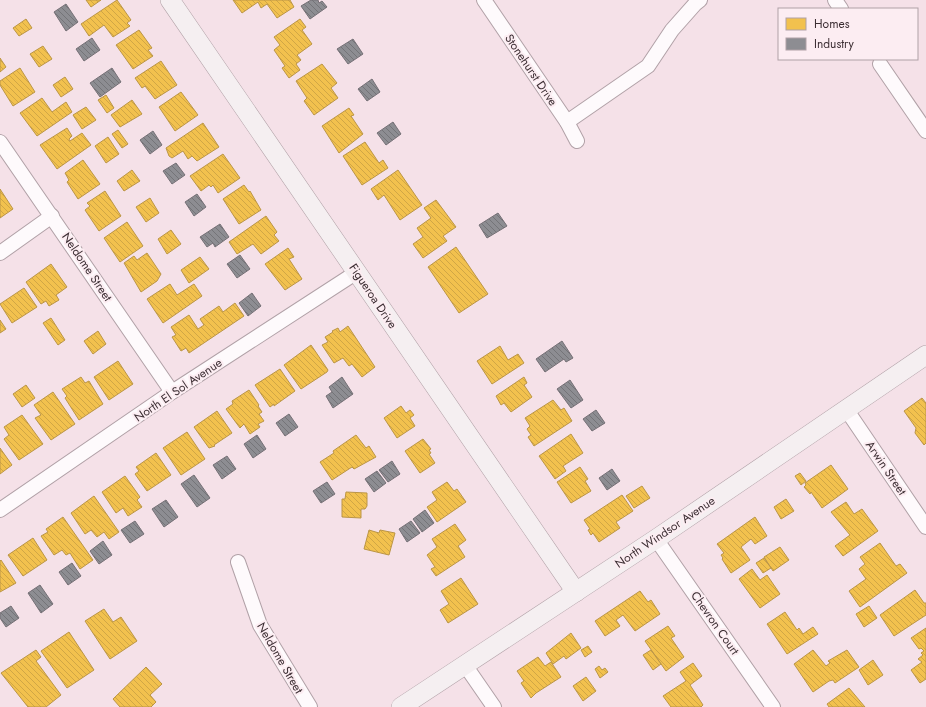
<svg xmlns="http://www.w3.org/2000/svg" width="926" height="707" viewBox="0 0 926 707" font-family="Jost,sans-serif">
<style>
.homes{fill:url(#homes-back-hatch);stroke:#bb9546}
.industry{fill:url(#industry-back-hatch);stroke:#757076}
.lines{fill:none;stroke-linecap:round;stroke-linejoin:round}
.street-casing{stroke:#b1a1a7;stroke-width:16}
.secondary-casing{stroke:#b1a1a7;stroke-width:20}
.street{stroke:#fefafc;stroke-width:14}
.secondary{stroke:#f5eff1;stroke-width:19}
.labels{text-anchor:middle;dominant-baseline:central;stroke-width:4;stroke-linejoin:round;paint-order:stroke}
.street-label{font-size:12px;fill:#3c2e33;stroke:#fcedf2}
</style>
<defs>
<pattern id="homes-back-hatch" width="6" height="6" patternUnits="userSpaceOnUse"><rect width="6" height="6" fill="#f2c14e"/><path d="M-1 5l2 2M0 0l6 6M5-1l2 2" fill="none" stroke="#d0a645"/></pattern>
<pattern id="industry-back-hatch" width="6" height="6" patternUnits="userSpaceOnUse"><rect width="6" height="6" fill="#8d8d92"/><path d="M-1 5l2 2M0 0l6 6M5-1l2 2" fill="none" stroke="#747478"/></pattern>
</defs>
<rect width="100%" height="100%" fill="#f5e1e8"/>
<g class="homes">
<polygon points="86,0 101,0 91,7"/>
<polygon points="117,0 131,20 127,23 130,26 113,37 104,25 89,36 81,24"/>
<polygon points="233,0 290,0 294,7 277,18 267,4 261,8 258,2 242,13"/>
<polygon points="26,19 32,28 19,36 13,28"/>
<polygon points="300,19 306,27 302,30 312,44 297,55 301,60 296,64 300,70 289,78 282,68 285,66 274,50 280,45 274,37"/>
<polygon points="139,30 152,48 148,50 153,56 133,69 116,45"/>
<polygon points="43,46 52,59 39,67 30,54"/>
<polygon points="0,58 6,67 0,72"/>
<polygon points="161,61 177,85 155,99 145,86 142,88 135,78"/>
<polygon points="322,64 337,83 331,88 338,98 314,115 304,101 307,98 296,81"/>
<polygon points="20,68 35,92 13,106 0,85 0,81"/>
<polygon points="65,77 73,89 61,97 53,85"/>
<polygon points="181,92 198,115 175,131 159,107"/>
<polygon points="106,95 114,108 107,113 98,100"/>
<polygon points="42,98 52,112 66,102 72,112 37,136 20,113"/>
<polygon points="132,100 142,114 120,127 111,115"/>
<polygon points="86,107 96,120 82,129 73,115"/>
<polygon points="349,108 354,115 351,116 363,134 339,153 322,126"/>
<polygon points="203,123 219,147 197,161 192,156 188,159 183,151 172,158 169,156 166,148"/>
<polygon points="67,128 72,136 69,139 70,141 82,133 91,145 57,169 40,145"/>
<polygon points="118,130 128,144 122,148 112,134"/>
<polygon points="108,137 119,154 106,163 95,146"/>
<polygon points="365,142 379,163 383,160 388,168 362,185 343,156"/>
<polygon points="223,154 240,178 218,193 213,185 211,187 209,185 201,191 190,176"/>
<polygon points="83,160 100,184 78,199 67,182 69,180 65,173"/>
<polygon points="132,170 140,181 124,191 117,181"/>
<polygon points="398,170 422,205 400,220 384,195 378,200 371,189"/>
<polygon points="244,185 249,192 250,191 261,210 239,224 223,199"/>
<polygon points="0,189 13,209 0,218"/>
<polygon points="105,191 121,216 99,231 85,210 90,206 87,203"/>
<polygon points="150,198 159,213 146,222 136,207"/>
<polygon points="436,200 456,227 443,236 447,241 423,258 413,244 423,237 417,228 431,218 424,208"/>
<polygon points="266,216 277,232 274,235 279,241 261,254 253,244 237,254 229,242"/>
<polygon points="127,222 143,246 120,262 104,238"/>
<polygon points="171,230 181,244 167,254 158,239"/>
<polygon points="456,247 488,294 459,313 428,267"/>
<polygon points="288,248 294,257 289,259 302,279 285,290 265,264"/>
<polygon points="147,253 161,274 157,281 141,292 124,263 134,256 137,260"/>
<polygon points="200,257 209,269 189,283 181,270"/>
<polygon points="51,264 67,287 56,295 59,300 49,306 46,301 41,304 26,282"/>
<polygon points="170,284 177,295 194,284 202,296 163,323 147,299"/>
<polygon points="24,288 37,307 12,323 0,304"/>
<polygon points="235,303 244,316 189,353 186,348 181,351 172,337 176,335 171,327 189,315 198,329 204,325 200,319 219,306 223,312"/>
<polygon points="51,318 65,340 58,345 43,323"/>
<polygon points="0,320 6,329 0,333"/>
<polygon points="348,326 375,367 362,377 352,364 349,366 343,358 334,363 322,345 328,342 325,337 333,332 332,331 338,328 340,332"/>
<polygon points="98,331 106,344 93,354 84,341"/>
<polygon points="311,345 328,370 327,372 301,389 284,365"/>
<polygon points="500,346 508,360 518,354 524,363 492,384 477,361"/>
<polygon points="118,361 133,384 109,400 94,377"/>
<polygon points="280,369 295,391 274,406 274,404 270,407 255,385"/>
<polygon points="81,377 85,383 89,381 103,404 79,420 65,398 67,396 62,389"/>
<polygon points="524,377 527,383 524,385 532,397 511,412 504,403 501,405 496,396"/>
<polygon points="26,385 35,398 22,407 13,394"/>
<polygon points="249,390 259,405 258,406 262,412 259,414 264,421 258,424 260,427 250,434 244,424 240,428 226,409 233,404 232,401"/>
<polygon points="53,392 75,424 51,440 35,418 41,415 34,405"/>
<polygon points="922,398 926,403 926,443 924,445 915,433 916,428 904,411"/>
<polygon points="553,400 561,410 564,408 572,421 534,446 528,437 531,435 527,429 530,426 525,418"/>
<polygon points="401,406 406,413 410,410 414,415 410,418 415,426 397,438 384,418"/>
<polygon points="217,411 232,433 214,445 215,446 209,448 194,427"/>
<polygon points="22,415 43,444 19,460 4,439 9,435 4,427"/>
<polygon points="187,432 205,459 181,475 163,448"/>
<polygon points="571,434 583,453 563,466 566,471 555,479 539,456"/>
<polygon points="356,435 366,448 369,446 376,457 354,469 352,467 332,480 320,462 334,453 333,451"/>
<polygon points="423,439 431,449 429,450 431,453 429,454 435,463 420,473 405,451"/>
<polygon points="0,448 12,465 0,474"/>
<polygon points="156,453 171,475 147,491 135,474 139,471 136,467"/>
<polygon points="831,465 848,489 822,508 811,492 810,494 804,487 806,485 805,483"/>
<polygon points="580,467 588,479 585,481 591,491 571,503 557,482"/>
<polygon points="800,473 806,481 801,485 795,476"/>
<polygon points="125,476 140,497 137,500 142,507 128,516 123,508 116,513 102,492"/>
<polygon points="447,482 454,491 457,489 466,502 437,522 427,507 437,500 432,492"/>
<polygon points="642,486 650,498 634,508 626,496"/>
<polygon points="346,492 367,493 367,506 365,509 361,509 361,518 342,517 342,499 345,499"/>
<polygon points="622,495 633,511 616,522 620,528 599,542 593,533 591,535 588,530 590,529 584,520"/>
<polygon points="94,496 119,532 109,539 104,532 97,537 91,530 85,534 71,513"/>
<polygon points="786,499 794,511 781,519 774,507"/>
<polygon points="846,502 854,514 862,509 878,531 843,556 835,546 850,535 831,512"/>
<polygon points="63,517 93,560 80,569 70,553 66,555 62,550 54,555 41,536 48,532 46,529"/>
<polygon points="755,517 767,536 755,544 751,539 741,547 750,560 731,573 722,559 723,558 721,555 724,553 717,544"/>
<polygon points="455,524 466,540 458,546 465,557 436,576 431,569 435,567 427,555 437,547 432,539"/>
<polygon points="369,530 379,533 380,530 395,533 389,555 364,549"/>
<polygon points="33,538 47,560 23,576 8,555"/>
<polygon points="880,543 896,566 900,564 907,573 860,607 849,591 866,579 859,569 865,564 860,557"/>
<polygon points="780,547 789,560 773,571 764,557"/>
<polygon points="764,558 771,568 763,573 756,563"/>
<polygon points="1,560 16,583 0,592 0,561"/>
<polygon points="752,569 760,580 767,575 780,594 760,608 739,579"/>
<polygon points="461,578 478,604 448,623 440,610 449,604 441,591"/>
<polygon points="915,590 924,603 926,603 926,615 894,636 880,615"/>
<polygon points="640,591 648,602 651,600 660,614 635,631 623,615 616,620 620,626 605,636 595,621"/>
<polygon points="869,606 877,618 864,627 856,614"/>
<polygon points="104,609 113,622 121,617 137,641 110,659 85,621"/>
<polygon points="785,612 797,630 799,628 803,634 813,627 818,634 787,654 767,624"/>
<polygon points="668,626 675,636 671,638 684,657 666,671 645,641"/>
<polygon points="926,628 926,679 920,683 911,670 922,662 918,659 923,655 921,653 924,651 921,648 919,649 911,638"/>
<polygon points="69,632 94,670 67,688 41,651"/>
<polygon points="571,633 581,648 566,659 564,656 553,664 546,653"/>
<polygon points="588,646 592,652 585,657 581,650"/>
<polygon points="36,650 41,657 36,661 61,695 46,707 28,707 1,673"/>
<polygon points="651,650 661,664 653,670 643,655"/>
<polygon points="813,650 826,666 830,663 828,661 847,650 859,667 835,683 833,680 829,681 813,692 794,664"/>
<polygon points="538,657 545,666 551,662 561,677 536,693 531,698 521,683 524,681 517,671"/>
<polygon points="873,660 883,675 868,685 859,670"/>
<polygon points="693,663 702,676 690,685 703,705 701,707 671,707 663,696 686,681 680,672"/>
<polygon points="599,666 602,670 605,668 608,672 600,678 595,669"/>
<polygon points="146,667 162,684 150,695 156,702 151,707 120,707 113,699"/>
<polygon points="586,677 596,691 583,701 573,686"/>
<polygon points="849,688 865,707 829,707 827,704"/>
</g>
<g class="industry">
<polygon points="311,0 318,0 319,3 322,1 327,7 310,19 301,6"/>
<polygon points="66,4 78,22 66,31 54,12"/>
<polygon points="92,38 100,50 84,61 76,49"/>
<polygon points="353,39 363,54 348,64 337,49"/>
<polygon points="112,68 121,82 100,97 90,83"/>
<polygon points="372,79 380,92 367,101 358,89"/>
<polygon points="393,122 401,134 386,145 377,133"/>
<polygon points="153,131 162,145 150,154 140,140"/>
<polygon points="176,163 185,175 172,184 163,171"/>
<polygon points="197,194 206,207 194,216 185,202"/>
<polygon points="498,213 507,226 487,238 479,225"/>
<polygon points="220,224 229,237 215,247 213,243 207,247 200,237"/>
<polygon points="240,255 250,269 237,278 227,264"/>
<polygon points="252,293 261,306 248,316 239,303"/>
<polygon points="562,341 573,358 566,362 564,359 545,372 536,359"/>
<polygon points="342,377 353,394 333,408 326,396 332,392 329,387"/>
<polygon points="570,380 583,400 571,408 557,389"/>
<polygon points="596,410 605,423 592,431 583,419"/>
<polygon points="289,414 298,427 285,436 276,423"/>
<polygon points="257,435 266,449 253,458 244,444"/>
<polygon points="227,456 236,469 222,479 213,465"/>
<polygon points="392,461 400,474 388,482 379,470"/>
<polygon points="612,469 620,481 607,490 599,478"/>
<polygon points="377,471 386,483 374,492 365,479"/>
<polygon points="194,475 210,498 197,507 181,484"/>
<polygon points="327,482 335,494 321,503 313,491"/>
<polygon points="166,500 178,517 164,527 152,509"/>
<polygon points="425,510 434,523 422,532 413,519"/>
<polygon points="135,521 144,534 130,543 121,530"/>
<polygon points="411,521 420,533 407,542 399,529"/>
<polygon points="103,541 112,555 99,564 90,551"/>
<polygon points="72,563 81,576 68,585 59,572"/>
<polygon points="40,585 53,604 41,613 28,593"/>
<polygon points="11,606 19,618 6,627 0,618 0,613"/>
</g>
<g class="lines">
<defs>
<g id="street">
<polyline points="484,0 567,122 577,141"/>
<polyline points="835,0 841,9"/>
<polyline points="880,64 926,131"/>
<polyline points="567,122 648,66 672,30 695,4 700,0"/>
<polyline points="0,142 172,392"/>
<polyline points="0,253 52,216"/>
<polyline points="846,409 926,527"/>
<polyline points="0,510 172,392 357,272"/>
<polyline points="656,539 773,707"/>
<polyline points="238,562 260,625 310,707"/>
<polyline points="465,665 494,707"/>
</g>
<g id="secondary">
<polyline points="170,0 576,592"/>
<polyline points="401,707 656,539 926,355"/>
</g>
</defs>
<use href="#street" class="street-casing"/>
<use href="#secondary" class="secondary-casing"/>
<use href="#street" class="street"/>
<use href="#secondary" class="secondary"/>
</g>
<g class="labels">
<g class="street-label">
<text transform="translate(531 70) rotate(56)">Stonehurst Drive</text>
<text transform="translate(87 267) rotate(56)">Neldome Street</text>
<text transform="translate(373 296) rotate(56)">Figueroa Drive</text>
<text transform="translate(178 390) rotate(-34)">North El Sol Avenue</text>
<text transform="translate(886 468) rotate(56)">Arwin Street</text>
<text transform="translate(665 532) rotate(-34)">North Windsor Avenue</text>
<text transform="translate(715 623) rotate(55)">Chevron Court</text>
<text transform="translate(280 658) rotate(60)">Neldome Street</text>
</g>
</g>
<rect x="778" y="8" width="140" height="52" fill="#fcedf2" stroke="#afa1a6"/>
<rect x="786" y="18" width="20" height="12" fill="#f2c14e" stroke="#afa1a6"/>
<text x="814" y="28" font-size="12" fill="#3c2e33">Homes</text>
<rect x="786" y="38" width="20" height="12" fill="#8d8d92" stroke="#afa1a6"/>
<text x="814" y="48" font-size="12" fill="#3c2e33">Industry</text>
</svg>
